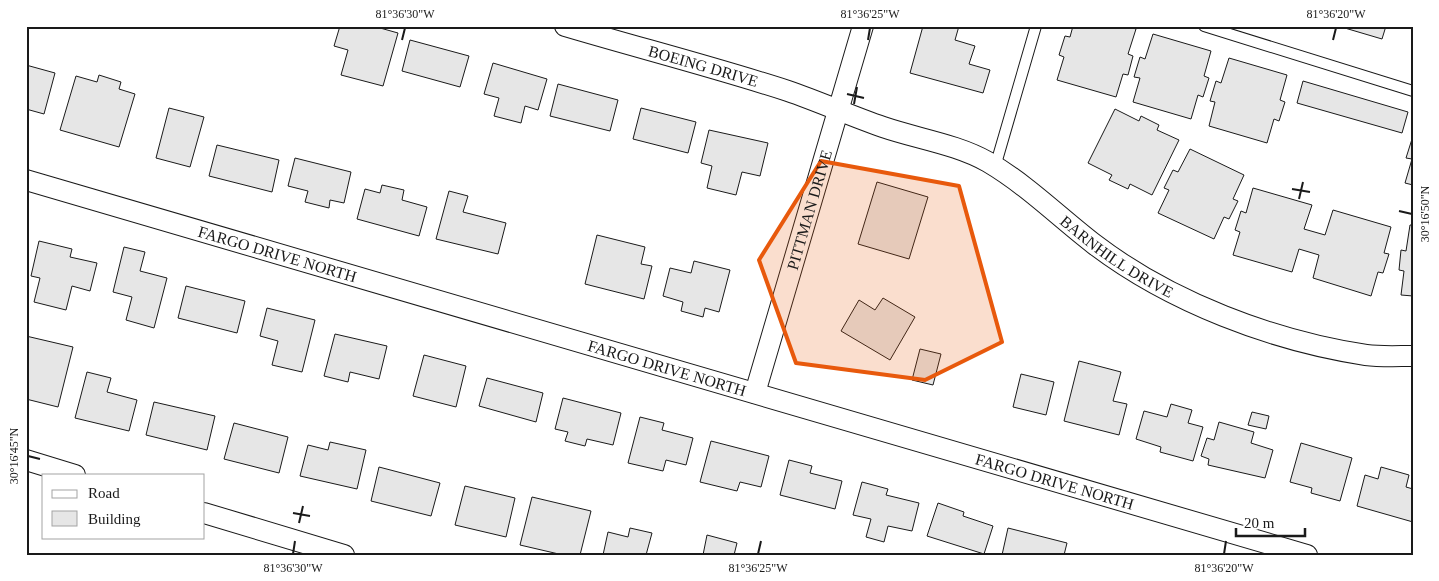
<svg xmlns="http://www.w3.org/2000/svg" width="1439" height="581" viewBox="0 0 1439 581" font-family="Georgia,serif">
<style>
.building{fill:#e6e6e6;stroke:#1a1a1a}
.lines{fill:none;stroke-linecap:round;stroke-linejoin:round}
.service-casing{stroke:#1a1a1a;stroke-width:12}
.minor-casing{stroke:#1a1a1a;stroke-width:22}
.service{stroke:#fff;stroke-width:10}
.minor{stroke:#fff;stroke-width:20}
.marked{fill:#e8590c;fill-opacity:0.2;stroke:#e8590c;stroke-width:4;stroke-linejoin:round}
.ticks{fill:none;stroke:#1a1a1a;stroke-width:2}
.labels{text-anchor:middle;dominant-baseline:central;stroke-width:4;stroke-linejoin:round;paint-order:stroke}
.street-label{font-size:16px;fill:#1a1a1a;stroke:#fff}
.neatline{fill:none;stroke:#1a1a1a;stroke-width:2}
.ticks-label{font-size:12px;text-anchor:middle;fill:#1a1a1a}
</style>
<rect width="100%" height="100%" fill="#fff"/>
<g class="building">
<polygon points="340,26 373,26 398,33 383,86 341,75 348,50 334,46"/>
<polygon points="923,26 959,26 955,40 975,46 969,64 990,70 983,93 910,73"/>
<polygon points="1073,26 1126,26 1136,29 1128,54 1133,56 1128,75 1123,74 1116,97 1057,80 1064,57 1059,55 1065,36 1070,37"/>
<polygon points="1338,26 1386,26 1382,39"/>
<polygon points="1153,34 1211,51 1204,76 1209,78 1203,97 1198,95 1191,119 1133,102 1140,78 1134,77 1140,57 1145,59"/>
<polygon points="410,40 469,56 460,87 402,71"/>
<polygon points="1229,58 1287,75 1280,100 1285,102 1279,121 1274,119 1267,143 1209,126 1215,102 1210,101 1216,81 1221,83"/>
<polygon points="493,63 547,79 538,110 525,106 521,123 494,116 499,98 484,94"/>
<polygon points="26,65 55,73 44,114 26,109"/>
<polygon points="99,75 121,82 119,89 135,94 119,147 60,130 76,76 97,82"/>
<polygon points="1303,81 1408,112 1402,133 1297,103"/>
<polygon points="558,84 618,100 610,131 550,116"/>
<polygon points="169,108 204,117 190,167 156,158"/>
<polygon points="641,108 696,122 688,153 633,139"/>
<polygon points="1115,109 1139,121 1141,116 1159,125 1157,130 1179,140 1152,195 1130,184 1128,189 1109,180 1112,175 1088,163"/>
<polygon points="709,130 768,143 760,176 742,172 736,195 707,188 712,166 701,163"/>
<polygon points="1412,139 1413,139 1413,185 1405,183 1412,159 1406,158"/>
<polygon points="217,145 279,160 272,192 209,176"/>
<polygon points="1190,149 1244,175 1233,199 1238,201 1229,219 1224,217 1214,239 1158,213 1169,190 1164,188 1173,170 1178,172"/>
<polygon points="295,158 351,172 344,203 330,200 329,208 305,202 308,191 288,186"/>
<polygon points="877,182 928,197 909,259 858,244"/>
<polygon points="382,185 404,190 402,200 427,207 419,236 357,219 365,189 380,193"/>
<polygon points="1253,188 1312,205 1304,229 1325,235 1333,210 1391,227 1384,253 1389,254 1383,273 1378,272 1371,296 1313,278 1319,255 1299,249 1292,272 1233,255 1240,232 1235,230 1241,211 1246,213"/>
<polygon points="449,191 468,196 463,212 506,223 498,254 436,239"/>
<polygon points="1410,225 1413,225 1413,296 1401,295 1404,271 1399,270 1401,250 1406,251"/>
<polygon points="597,235 645,247 641,264 652,266 644,299 585,284"/>
<polygon points="39,241 72,249 70,257 97,263 90,291 72,286 66,310 34,302 40,278 31,276"/>
<polygon points="124,247 145,252 140,271 167,278 154,328 126,320 132,297 113,292"/>
<polygon points="694,261 730,270 719,312 705,308 703,317 681,311 683,302 663,296 670,268 691,273"/>
<polygon points="186,286 245,301 237,333 178,318"/>
<polygon points="883,298 915,317 890,360 841,331 859,300 875,310"/>
<polygon points="267,308 315,320 302,372 272,365 278,341 260,336"/>
<polygon points="335,334 387,346 379,379 350,372 348,382 324,376"/>
<polygon points="26,336 73,347 58,407 26,399 28,389 26,389"/>
<polygon points="920,349 941,354 933,385 912,380"/>
<polygon points="424,355 466,366 456,407 413,396"/>
<polygon points="1079,361 1121,372 1113,401 1127,404 1119,435 1064,421"/>
<polygon points="87,372 111,378 107,392 137,400 129,431 75,418"/>
<polygon points="1021,374 1054,382 1046,415 1013,407"/>
<polygon points="487,378 543,393 536,422 479,406"/>
<polygon points="563,398 621,413 613,445 587,439 585,446 565,441 568,432 555,429"/>
<polygon points="154,402 215,416 207,450 146,435"/>
<polygon points="1171,404 1192,410 1188,423 1203,427 1193,461 1160,452 1161,447 1136,439 1144,411 1167,417"/>
<polygon points="1252,412 1269,416 1266,429 1248,425"/>
<polygon points="640,417 664,423 662,430 693,438 686,465 666,460 663,471 628,463"/>
<polygon points="1219,422 1254,432 1251,443 1273,450 1265,478 1208,465 1209,459 1201,456 1207,438 1214,440"/>
<polygon points="234,423 288,437 279,473 224,459"/>
<polygon points="711,441 769,456 761,487 740,482 737,491 700,482"/>
<polygon points="330,442 366,450 357,489 300,476 308,445 328,450"/>
<polygon points="1301,443 1352,458 1340,501 1311,493 1312,488 1290,482"/>
<polygon points="789,460 812,466 810,473 842,481 835,509 780,495"/>
<polygon points="379,467 440,483 431,516 371,501"/>
<polygon points="1381,467 1409,475 1406,487 1413,489 1413,522 1357,506 1365,475 1378,479"/>
<polygon points="862,482 888,489 886,495 919,503 912,531 888,526 884,542 866,537 871,519 853,515"/>
<polygon points="465,486 515,498 506,537 455,525"/>
<polygon points="532,497 591,511 580,555 563,555 520,545"/>
<polygon points="938,503 964,512 963,516 993,526 984,554 927,536"/>
<polygon points="630,528 652,533 646,555 603,555 608,532 628,537"/>
<polygon points="1008,528 1067,543 1064,555 1002,555"/>
<polygon points="707,535 737,543 734,555 703,555"/>
</g>
<g class="lines">
<defs>
<g id="service">
<polyline points="1204,26 1413,91"/>
<polyline points="995,167 1036,26"/>
</g>
<g id="minor">
<path id="s1" d="M565,26C639,48 714,67 788,91C820,102 851,116 883,127C918,139 956,144 988,162C1027,185 1059,217 1094,244C1170,302 1273,341 1366,355C1381,357 1398,356 1413,356"/>
<path id="s2" d="M26,180L1307,555"/>
<path id="s3" d="M755,393L863,26"/>
<polyline points="26,460 75,475"/>
<polyline points="204,513 344,555"/>
</g>
</defs>
<use href="#service" class="service-casing"/>
<use href="#minor" class="minor-casing"/>
<use href="#service" class="service"/>
<use href="#minor" class="minor"/>
</g>
<path class="marked" d="M821,161L959,186L1002,342L925,380L796,363L759,260Z"/>
<path class="ticks" d="M402,40L405,28M868,40L870,28M1333,40L1336,28M847,94L864,98M854,104L857,87M1292,189L1310,192M1299,199L1303,182M1399,211L1412,214M28,456L40,459M293,513L310,516M299,523L303,506M293,554L295,541M758,554L761,541M1224,554L1226,541"/>
<g class="labels">
<g class="street-label">
<text stroke="none"><textPath href="#s1" startOffset="144">BOEING DRIVE</textPath></text>
<text stroke="none"><textPath href="#s3" startOffset="191">PITTMAN DRIVE</textPath></text>
<text stroke="none"><textPath href="#s2" startOffset="262">FARGO DRIVE NORTH</textPath></text>
<text stroke="none"><textPath href="#s1" startOffset="605">BARNHILL DRIVE</textPath></text>
<text stroke="none"><textPath href="#s2" startOffset="668">FARGO DRIVE NORTH</textPath></text>
<text stroke="none"><textPath href="#s2" startOffset="1072">FARGO DRIVE NORTH</textPath></text>
</g>
</g>
<rect width="1439" height="581" fill="none" stroke="#ffffff" stroke-width="55"/>
<rect x="42" y="474" width="162" height="65" fill="#ffffff" stroke="#a3a3a3"/>
<rect x="52" y="490" width="25" height="8" fill="#ffffff" stroke="#a3a3a3"/>
<text x="88" y="498" font-size="15" fill="#1a1a1a">Road</text>
<rect x="52" y="511" width="25" height="15" fill="#e6e6e6" stroke="#a3a3a3"/>
<text x="88" y="524" font-size="15" fill="#1a1a1a">Building</text>
<path d="M1236 528v8h69v-8" fill="none" stroke="#1a1a1a" stroke-width="2.5"/>
<text x="1244" y="528" font-size="15" fill="#1a1a1a" stroke="#ffffff" stroke-width="4" paint-order="stroke">20 m</text>
<rect x="28" y="28" width="1384" height="526" class="neatline"/>
<g class="ticks-label">
<text x="405" y="18">81°36'30"W</text>
<text x="870" y="18">81°36'25"W</text>
<text x="1336" y="18">81°36'20"W</text>
<text transform="translate(1425 214) rotate(-90)" y="4">30°16'50"N</text>
<text transform="translate(14 456) rotate(-90)" y="4">30°16'45"N</text>
<text x="293" y="572">81°36'30"W</text>
<text x="758" y="572">81°36'25"W</text>
<text x="1224" y="572">81°36'20"W</text>
</g>
</svg>
